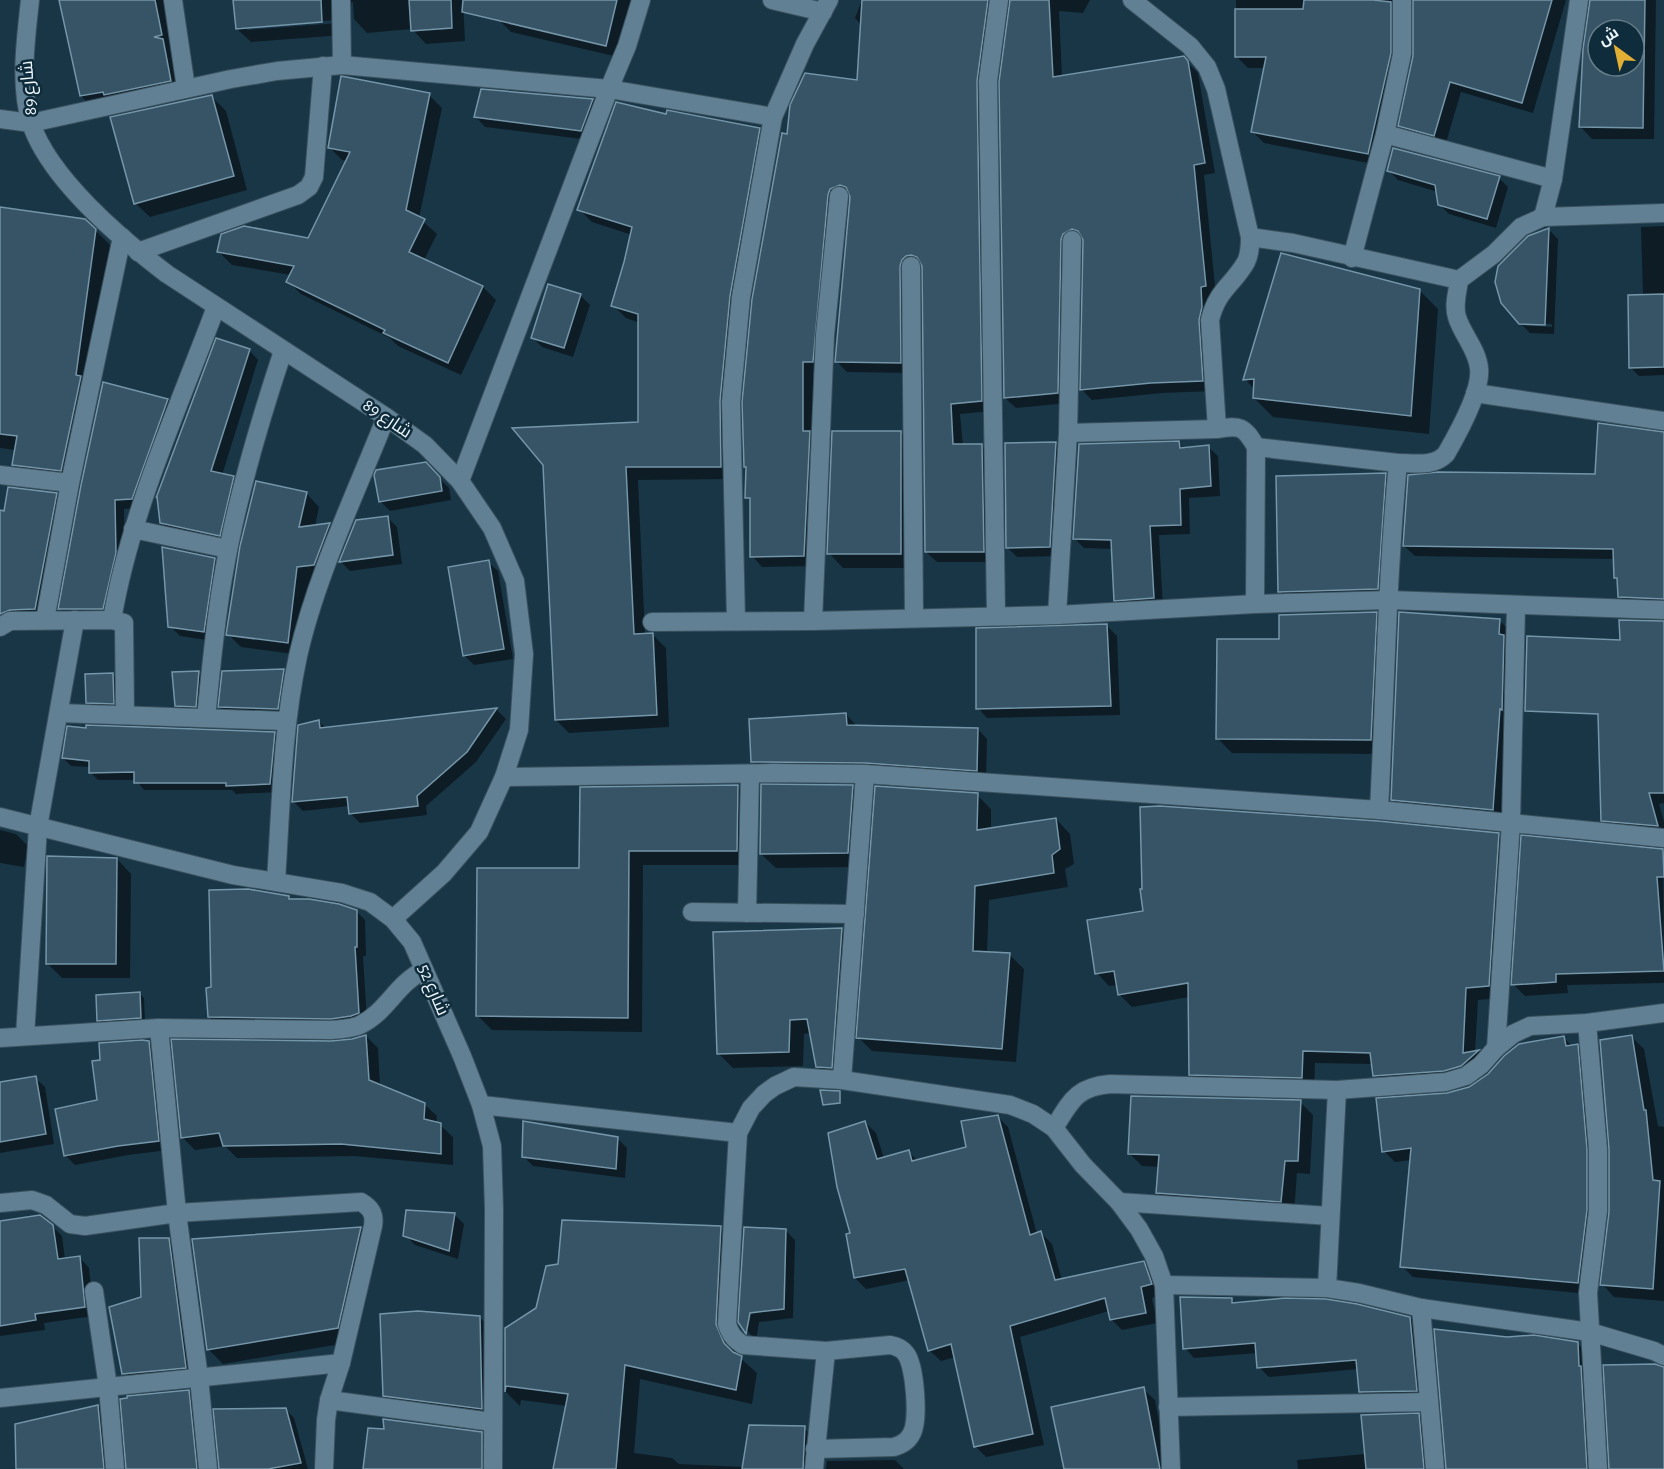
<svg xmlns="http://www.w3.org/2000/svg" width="1664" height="1469" viewBox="0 0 1664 1469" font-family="'Alegreya Sans',Cairo,sans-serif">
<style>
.shadow{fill:#0007;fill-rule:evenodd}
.building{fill:#365465;stroke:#7595a8;stroke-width:1.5;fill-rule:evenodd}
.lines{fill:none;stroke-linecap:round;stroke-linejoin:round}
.street-casing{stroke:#39515e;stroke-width:20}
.street{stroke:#628093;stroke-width:18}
.labels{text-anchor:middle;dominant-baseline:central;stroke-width:5;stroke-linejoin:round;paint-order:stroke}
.street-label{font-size:18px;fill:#ecf6fd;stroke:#0f2c3c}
</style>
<rect width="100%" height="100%" fill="#193647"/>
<g class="shadow">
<polygon points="61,0 164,0 174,48 170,49 175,53 183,93 94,109 81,96"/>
<path d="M235,0H463L465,41L426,44L412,29L367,33L354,19L353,2L349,3L343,35L251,42L237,29ZM337,20L338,23L247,30V27Z"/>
<polygon points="504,0 632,0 618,57 511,32 499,20"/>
<polygon points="862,0 1005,0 998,10 992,411 960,414 963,446 982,445 992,456 994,562 937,562 926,552 924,265 917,266 911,373 847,372 837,362 851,195 844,196 823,372 813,372 814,566 762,567 752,556 751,501 747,497 748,469 745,466 788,136 858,81 862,26 855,18"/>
<polygon points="1011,0 1090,0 1083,13 1059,11 1062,77 1183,58 1198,73 1215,173 1204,175 1216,296 1213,391 1162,393 1092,400 1082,390 1085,239 1083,239 1073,244 1068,403 1016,408 1005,398"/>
<polygon points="1236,0 1412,0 1407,1 1379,165 1264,143 1253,132 1265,68 1248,68 1237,57"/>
<polygon points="1415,0 1566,0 1533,113 1461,92 1445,146 1411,137 1400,125 1415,54"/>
<path d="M1591,0H1656L1654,139H1592L1580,126ZM1598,30H1634V66H1598Z"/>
<polygon points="482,90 593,100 602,110 590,140 485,127 476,117"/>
<polygon points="429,95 442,108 419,218 437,234 424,260 483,287 496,300 461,375 398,346 390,338 301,294 288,281 291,275 232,265 219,252 309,239 347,161 342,160 329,147"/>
<polygon points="211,96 226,111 247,190 150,217 135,203"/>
<polygon points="667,115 759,129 772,142 742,310 734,479 638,480 645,635 653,635 666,648 669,727 569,733 556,720 545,464 639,423 640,323 626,318 613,305 632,235 592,222 579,209"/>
<polygon points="1388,170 1499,178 1508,187 1496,228 1449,214 1439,204 1438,192 1398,180"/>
<polygon points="0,209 85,220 112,247 78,487 30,482 14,465 16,450 0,448"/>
<polygon points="1664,226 1664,375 1639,376 1631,368 1643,296 1641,227"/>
<polygon points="1549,230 1558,239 1554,334 1530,333 1522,325 1552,327 1552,324 1519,322 1528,238"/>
<polygon points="1419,290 1438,309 1429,434 1273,417 1254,398 1255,390 1245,379"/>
<polygon points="580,295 590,305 573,357 542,347 533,338"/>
<polygon points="249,350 258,360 222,475 233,477 243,487 229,545 171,532 161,522"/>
<polygon points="168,400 177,410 141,508 124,509 125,563 112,618 70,618 60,609 83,485"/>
<polygon points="901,433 915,447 915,568 843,568 829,553"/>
<polygon points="1664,433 1664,609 1630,607 1619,596 1619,581 1615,577 1615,559 1415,556 1404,546 1596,475"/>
<polygon points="1179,443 1185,449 1208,447 1218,456 1220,496 1189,498 1190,534 1159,535 1163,608 1125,610 1116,600 1113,549 1084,548 1074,538"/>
<polygon points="1056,444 1065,453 1059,556 1017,557 1008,548"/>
<polygon points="425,464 449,488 451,500 390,511 380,501"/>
<polygon points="1385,474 1400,489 1392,603 1294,606 1280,591"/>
<polygon points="306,493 319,507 315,526 330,525 343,538 327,578 310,580 301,655 241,647 228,634"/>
<polygon points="56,494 65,503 44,618 10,622 1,614 0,512 5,512"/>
<polygon points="387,517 397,527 402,564 350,571 341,562"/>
<polygon points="214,559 224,569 213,641 180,636 170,626"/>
<polygon points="488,562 498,571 513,659 474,665 465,656"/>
<polygon points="1376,613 1390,628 1385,754 1232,753 1218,739 1281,641"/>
<polygon points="1499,620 1514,635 1507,824 1407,814 1392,799"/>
<polygon points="1107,626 1117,636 1120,715 987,718 978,708"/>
<polygon points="283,671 298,685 292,723 234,721 220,707"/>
<polygon points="199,673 208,682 205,716 186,715 176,705"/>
<polygon points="113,675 117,679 117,707 92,707 87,702"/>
<polygon points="497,710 506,719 476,762 426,806 427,815 360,823 350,813 349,806 303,811 293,801 319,721 326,729"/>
<polygon points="846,714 855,724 855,727 978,729 987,739 986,780 762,771 752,761"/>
<polygon points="1664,727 1664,803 1659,804 1664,822 1664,836 1614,831 1603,820"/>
<polygon points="274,733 282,741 278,792 236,794 232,790 144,790 136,780 98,780 90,772 90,767 71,766 63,758"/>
<polygon points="737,786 751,800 751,865 643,865 642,1032 492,1030 478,1016 580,869"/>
<polygon points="852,787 867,801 862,867 776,868 761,854"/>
<polygon points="977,795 991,809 991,829 1056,819 1070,834 1074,864 1065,869 1068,887 989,900 987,953 1010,955 1024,969 1016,1062 872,1051 858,1037"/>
<polygon points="0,830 16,834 28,846 24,867 0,863"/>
<polygon points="1498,835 1511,847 1501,998 1478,1000 1475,1052 1479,1051 1491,1063 1387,1088 1375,1075 1373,1064 1315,1063 1314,1090 1203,1087 1190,1074 1189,997 1132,1007 1119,994 1118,985 1109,986 1097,973 1145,912"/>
<polygon points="1663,851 1664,983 1567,985 1568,993 1525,996 1513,984"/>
<polygon points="117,859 131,874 130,978 62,978 47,963"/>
<polygon points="288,897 292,901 356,911 365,920 366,956 363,956 367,1022 219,1026 210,1017 213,989"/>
<polygon points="842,929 856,944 832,1081 817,1066 811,1033 804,1034 803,1066 733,1068 718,1053"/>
<polygon points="140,994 144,998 145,1022 103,1024 99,1020"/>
<polygon points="366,1036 378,1048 380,1086 424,1104 437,1116 436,1124 440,1125 453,1137 453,1165 354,1156 237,1158 225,1146 195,1150 182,1137 331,1043 352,1041"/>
<polygon points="1632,1037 1644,1049 1658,1126 1664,1127 1664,1301 1614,1297 1602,1284"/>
<polygon points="1564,1038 1572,1046 1577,1045 1588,1056 1597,1162 1589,1294 1413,1277 1402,1266 1411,1160 1395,1162 1384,1151 1447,1095 1470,1088"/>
<polygon points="148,1042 158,1052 168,1150 128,1155 75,1165 65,1155 99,1101"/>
<polygon points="35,1078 45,1087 54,1144 0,1153 0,1084"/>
<polygon points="1300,1102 1313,1115 1310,1174 1297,1173 1294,1214 1171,1206 1158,1193 1160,1167 1142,1166 1129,1153"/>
<polygon points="997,1116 1008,1127 1037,1234 1041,1233 1052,1244 1062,1280 1143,1263 1155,1274 1162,1295 1152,1298 1157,1323 1122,1330 1111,1319 1109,1311 1020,1337 1044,1445 986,1457 975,1446 955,1357 941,1361 929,1350 910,1280 866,1289 855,1278 852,1235 865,1122 876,1133 884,1158 908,1151 918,1161 968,1148"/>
<polygon points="617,1138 627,1148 625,1178 533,1166 524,1157"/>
<polygon points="454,1214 464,1224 458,1259 415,1245 405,1235"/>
<polygon points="0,1222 52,1226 62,1236 65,1260 80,1258 89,1268 94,1316 44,1323 45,1330 0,1336"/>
<polygon points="361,1228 375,1243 352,1342 223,1364 208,1349"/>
<polygon points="721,1228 736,1243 731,1340 737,1355 757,1373 752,1404 640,1379 634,1453 672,1458 679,1464 744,1467 804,1428 820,1443 818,1469 554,1469 567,1406 521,1400 520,1406 506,1392 506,1329"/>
<polygon points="785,1230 795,1240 793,1318 759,1322 756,1341 740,1322"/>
<polygon points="168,1240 178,1249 195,1377 132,1379 123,1369 143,1298"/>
<polygon points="1231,1299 1236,1304 1410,1318 1420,1328 1426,1400 1370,1401 1361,1391 1359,1369 1269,1377 1259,1367 1258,1353 1194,1358 1185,1348"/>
<polygon points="480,1318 494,1332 496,1423 399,1410 384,1395"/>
<polygon points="1507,1338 1577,1343 1588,1355 1597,1469 1447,1469"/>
<polygon points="1143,1389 1155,1400 1168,1469 1065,1469"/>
<polygon points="188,1391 197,1400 204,1469 142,1469"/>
<polygon points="98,1406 111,1419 115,1469 17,1469"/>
<polygon points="285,1409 294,1418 308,1469 221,1469"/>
<polygon points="1418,1415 1430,1426 1434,1469 1298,1469 1297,1460 1366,1454"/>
<polygon points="481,1433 494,1446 495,1469 364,1469"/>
<polygon points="895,1460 904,1469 826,1469 827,1461"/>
</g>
<g class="building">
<polygon points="59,0 155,0 162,35 154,37 163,39 171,81 104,95 103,92 80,96"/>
<polygon points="233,0 321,0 322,22 236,29"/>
<polygon points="409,0 451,0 452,28 411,31"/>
<polygon points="463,0 617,0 606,46 462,12"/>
<polygon points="862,0 988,0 977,81 982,401 951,404 953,444 982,444 984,552 925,552 922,266 917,257 911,255 906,256 902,260 900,266 901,363 835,362 850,197 846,187 840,185 830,189 828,195 813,362 803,362 803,431 810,431 804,556 750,557 750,498 745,498 746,467 744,467 742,402 752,299 782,133 787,134 790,105 805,73 857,80"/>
<polygon points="1010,0 1049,0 1053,77 1184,56 1188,61 1205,163 1194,165 1206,286 1201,287 1202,307 1199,320 1203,381 1151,383 1080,390 1083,240 1078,231 1072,229 1063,234 1061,240 1058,393 1004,398 999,82"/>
<polygon points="1304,0 1373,0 1391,2 1391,53 1368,154 1251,132 1266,57 1235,57 1235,9 1303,9"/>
<polygon points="1413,0 1552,0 1522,103 1450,82 1434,136 1398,126 1413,56"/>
<path d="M1590,0H1645L1643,128L1579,127L1583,49ZM1598,30H1634V66H1598Z"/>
<polygon points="341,76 430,93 406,210 425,219 409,252 483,286 448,363 383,333 385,330 286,282 294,266 217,252 221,234 244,226 308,238 350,152 328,148"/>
<polygon points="481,89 593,99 581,131 474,117"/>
<polygon points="212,95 234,176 134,204 110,117"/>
<polygon points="616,102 666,114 667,110 760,128 730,296 720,401 721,467 626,467 634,634 653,633 657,715 555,720 543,465 512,428 638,422 638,314 611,306 624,262 632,227 577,210"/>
<polygon points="1393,148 1500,176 1487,219 1438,205 1435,185 1387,171"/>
<polygon points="0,207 85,219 96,229 76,375 81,376 61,471 12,465 17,436 0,434"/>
<polygon points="1549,228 1545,325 1519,324 1501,303 1495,282 1498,266 1528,236"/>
<polygon points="1281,253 1420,289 1411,416 1253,398 1254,379 1243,380"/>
<polygon points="548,284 581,294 564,348 531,338"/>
<polygon points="1664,294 1664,367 1629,368 1628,295"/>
<polygon points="216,338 250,349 211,471 234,476 220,536 160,523 157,497 156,498"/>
<polygon points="103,382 168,399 132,499 115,500 116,553 103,609 58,609 81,485"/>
<polygon points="1598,423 1664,432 1664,599 1618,597 1617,578 1614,578 1613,549 1403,546 1408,475 1438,472 1595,474"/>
<polygon points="832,431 901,431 901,554 827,554"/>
<polygon points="1179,441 1180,448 1209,445 1211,486 1180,489 1181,525 1150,526 1154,598 1114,601 1111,540 1073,539 1079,444"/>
<polygon points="1056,442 1050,547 1006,548 1005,443"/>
<polygon points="426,462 440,477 442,491 379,502 374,475 376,470"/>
<polygon points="1386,473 1378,589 1278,592 1276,476"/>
<polygon points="256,481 307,492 299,527 330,523 314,565 297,567 288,643 226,635 240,546"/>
<polygon points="8,487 57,493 35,609 10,610 0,614 0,510 4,511"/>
<polygon points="388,516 393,555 339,562 356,520"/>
<polygon points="162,547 215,558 204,632 168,627"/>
<polygon points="489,560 504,649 463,656 448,567"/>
<polygon points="1377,612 1371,740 1216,739 1217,639 1279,639 1279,615"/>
<polygon points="1399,612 1500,619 1499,634 1504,635 1502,710 1500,709 1493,810 1391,800"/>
<polygon points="1619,620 1664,621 1664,793 1649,793 1658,826 1601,821 1598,714 1525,711 1527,636 1620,640"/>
<polygon points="1107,624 1111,706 976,709 976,628"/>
<polygon points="284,669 278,709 218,707 222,671"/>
<polygon points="199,671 196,707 175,706 172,672"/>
<polygon points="113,673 114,704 86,703 85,674"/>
<polygon points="497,708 467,752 417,796 418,806 349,814 347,797 292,802 298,725 319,720 320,728"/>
<polygon points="846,713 847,725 978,728 977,771 865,763 751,762 749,719"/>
<polygon points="86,725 275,732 270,784 226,786 226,783 134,783 134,772 89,773 89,761 62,758 67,726 86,728"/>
<polygon points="761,784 853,785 848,853 760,854"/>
<polygon points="738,785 737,851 629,851 628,1018 476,1016 477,868 579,868 580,787"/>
<polygon points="875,786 978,793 977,830 1056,818 1060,849 1052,855 1054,873 975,886 973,951 1010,953 1002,1049 856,1038"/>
<polygon points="1160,806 1378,821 1499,833 1489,986 1466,988 1463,1053 1479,1050 1461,1066 1444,1071 1373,1076 1370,1053 1303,1051 1302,1078 1189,1075 1188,983 1118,995 1114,971 1095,974 1087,920 1143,911 1140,889 1142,889 1140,807"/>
<polygon points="1521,835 1663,849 1664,877 1657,877 1664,971 1556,974 1556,982 1511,985"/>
<polygon points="47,856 117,858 116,964 46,964"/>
<polygon points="248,889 289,896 289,899 309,899 339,904 357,910 357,947 355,947 359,1013 351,1016 331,1019 208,1017 206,988 211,987 209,890"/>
<polygon points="842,928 832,1068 816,1067 807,1019 790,1020 789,1052 717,1054 713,932"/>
<polygon points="140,992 141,1018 97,1021 96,995"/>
<polygon points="366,1035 369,1080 425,1103 424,1119 441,1123 441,1154 341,1144 223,1146 219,1133 181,1138 171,1039 331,1041 352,1039"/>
<polygon points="1632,1035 1644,1110 1646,1110 1653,1180 1660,1181 1653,1289 1600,1285 1609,1212 1609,1149 1600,1040"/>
<polygon points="1564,1036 1566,1046 1578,1044 1587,1149 1587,1210 1578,1283 1400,1267 1411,1148 1382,1152 1376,1098 1447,1093 1469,1087 1488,1074 1504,1056 1519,1044"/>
<polygon points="142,1040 149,1041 159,1141 118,1146 64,1156 55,1109 97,1100 92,1061 100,1060 99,1043"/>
<polygon points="36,1076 46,1134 0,1142 0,1082"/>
<polygon points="820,1090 840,1091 840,1103 823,1105"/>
<polygon points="1131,1096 1301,1100 1298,1161 1285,1161 1281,1202 1156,1193 1159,1155 1128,1154"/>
<polygon points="998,1115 1030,1235 1041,1231 1055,1280 1144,1261 1152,1284 1141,1287 1146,1313 1110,1320 1105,1298 1010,1326 1033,1434 974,1447 951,1344 928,1351 905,1269 854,1278 846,1234 850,1233 837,1187 828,1133 865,1121 877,1159 909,1150 912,1161 966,1147 961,1121"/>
<polygon points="523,1121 618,1137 616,1169 522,1157"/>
<polygon points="406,1210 455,1213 449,1251 403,1236"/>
<polygon points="40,1215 53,1225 58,1259 80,1256 85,1307 35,1314 36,1320 0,1326 0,1221"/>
<polygon points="562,1220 721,1226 716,1324 724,1343 733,1352 742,1356 736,1390 625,1365 616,1469 553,1469 568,1394 506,1386 505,1392 505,1328 536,1308 546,1266 558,1264"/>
<polygon points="361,1227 338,1328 207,1350 192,1239"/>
<polygon points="744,1227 786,1229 784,1309 750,1313 746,1334 738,1322"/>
<polygon points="139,1238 169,1238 186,1368 122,1374 109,1307 141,1297"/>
<polygon points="1180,1297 1232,1298 1232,1303 1285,1298 1326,1299 1357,1304 1410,1317 1417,1391 1359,1392 1356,1360 1257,1368 1255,1343 1183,1349"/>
<polygon points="418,1311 480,1316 482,1409 383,1396 380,1314"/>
<polygon points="1434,1329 1507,1337 1534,1335 1578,1342 1579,1366 1581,1366 1587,1469 1446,1469"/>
<polygon points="1655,1364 1664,1367 1664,1469 1609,1469 1603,1365"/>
<polygon points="1144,1387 1160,1469 1064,1469 1051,1407"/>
<polygon points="189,1390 197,1469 126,1469 120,1399 127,1398 127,1396"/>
<polygon points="98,1405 104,1469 16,1469 15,1424"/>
<polygon points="286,1408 301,1463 268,1469 219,1469 213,1409"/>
<polygon points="1419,1413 1424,1469 1366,1469 1361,1415"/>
<polygon points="383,1419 482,1432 482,1469 363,1469 368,1428 384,1429"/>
<polygon points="749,1425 805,1426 803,1469 742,1469"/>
</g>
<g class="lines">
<defs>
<g id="street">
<path d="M30,0C26,39 19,84 31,123C49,178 121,239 167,274L386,417L425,445L460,481L492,528L515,581L524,654L519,730L504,777L479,832L444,873L393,919"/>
<polyline points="173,0 186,88"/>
<polyline points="341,0 342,65"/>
<polyline points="772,0 823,12"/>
<polyline points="1132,0 1190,46 1207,67 1216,89 1250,237 1293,243 1459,280"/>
<polyline points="0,119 31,123 231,79 277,71 342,65 609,89 773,117"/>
<polyline points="1385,134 1553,179 1543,217"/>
<polyline points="1553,179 1579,0"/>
<polyline points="138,252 298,195 309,187 314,177 323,66"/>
<polyline points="1352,258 1385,134 1402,54 1402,0"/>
<polyline points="911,266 914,617"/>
<polyline points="1475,393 1664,421"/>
<path d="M1217,429L1210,320C1217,290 1233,285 1246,262C1250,254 1250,246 1250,237"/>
<path d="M1068,433L1217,429C1240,425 1244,426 1256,447L1255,604"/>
<polyline points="1256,447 1398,463"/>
<polyline points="0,475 70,483"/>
<polyline points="460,481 609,89 627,46 641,0"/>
<polyline points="133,529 228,549"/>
<polyline points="1057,615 1068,433 1072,240"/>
<polyline points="996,616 988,81 999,0"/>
<polyline points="45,620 70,483 122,237"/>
<path d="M112,620C130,513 178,409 216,307"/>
<polyline points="736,621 731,402 741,297 773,117 805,44 829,0"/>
<polyline points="813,621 825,335 839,196"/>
<polyline points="652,622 813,621 1057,615 1255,604 1390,600 1664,610"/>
<polyline points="0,627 10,621 112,620 124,623 125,715"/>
<polyline points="59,713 286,721"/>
<path d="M206,718C211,670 215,620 224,572C237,497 259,423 283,351"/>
<polyline points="504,777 773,773 865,774 1379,810 1664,838"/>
<path d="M1379,810C1385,695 1387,578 1398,463C1415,463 1434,467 1446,454C1457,435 1482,390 1479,368C1477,349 1462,334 1457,317C1453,305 1458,291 1459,280L1494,254L1521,227L1543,217L1664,213"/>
<polyline points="0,817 233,875 342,893 370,902 393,919 412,942 462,1056 481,1105 492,1146 494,1209 493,1469"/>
<path d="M276,881C281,806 282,730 298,656C316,576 356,493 386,417"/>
<polyline points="692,912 855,914"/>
<polyline points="747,913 750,774"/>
<polyline points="1587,1023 1598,1149 1598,1211 1588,1293 1598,1469"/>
<polyline points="159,1028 177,1213 199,1378 208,1469"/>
<polyline points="25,1036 38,827 75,620"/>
<path d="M0,1038L159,1028L331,1030C340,1029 352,1029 360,1025C387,1012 396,984 424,970"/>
<polyline points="1496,1048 1511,822 1516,605"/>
<polyline points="842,1080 865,774"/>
<polyline points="481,1105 738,1133"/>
<path d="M1054,1128C1071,1101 1076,1087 1110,1084L1337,1090L1446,1082L1466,1076L1481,1065L1496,1048L1513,1034L1530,1026L1587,1023L1664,1013"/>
<polyline points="1119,1202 1330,1216"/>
<path d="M0,1203L32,1200L46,1205L70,1224L85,1226L177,1213L361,1202C371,1208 375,1214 373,1226L341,1363L329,1400L326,1420L324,1469"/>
<polyline points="1164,1285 1327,1288 1359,1293 1421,1308 1590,1332 1654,1351 1664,1356"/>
<polyline points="1327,1288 1337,1090"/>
<polyline points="94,1291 108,1387 115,1469"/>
<polyline points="1421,1308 1435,1469"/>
<polyline points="0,1398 341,1363"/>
<polyline points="329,1400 492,1422"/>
<polyline points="1168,1407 1429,1402"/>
<path d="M815,1449L894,1447C903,1444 908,1441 912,1433C919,1419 915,1366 906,1354C902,1348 896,1346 890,1345L826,1351L743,1345C734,1339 730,1334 727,1324L738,1133L751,1108L764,1094L775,1086L794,1077L842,1080L1010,1105L1033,1114L1054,1128L1083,1165L1119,1202L1139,1229L1154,1256L1164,1285L1171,1469"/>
<polyline points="814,1469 826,1351"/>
</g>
</defs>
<use href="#street" class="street-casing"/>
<use href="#street" class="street"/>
</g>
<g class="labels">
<g class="street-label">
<text transform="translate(29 88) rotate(-95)">شارع 89</text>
<text transform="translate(387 419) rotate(34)">شارع 89</text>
<text transform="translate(433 990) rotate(67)">شارع 52</text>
</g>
</g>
<g transform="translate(1616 48) rotate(327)"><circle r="28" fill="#0f2c3c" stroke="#677d89" stroke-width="1.5"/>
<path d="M0-4.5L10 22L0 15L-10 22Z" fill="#e1af34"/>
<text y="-9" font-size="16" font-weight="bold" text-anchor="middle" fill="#ecf6fd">ش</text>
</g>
</svg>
